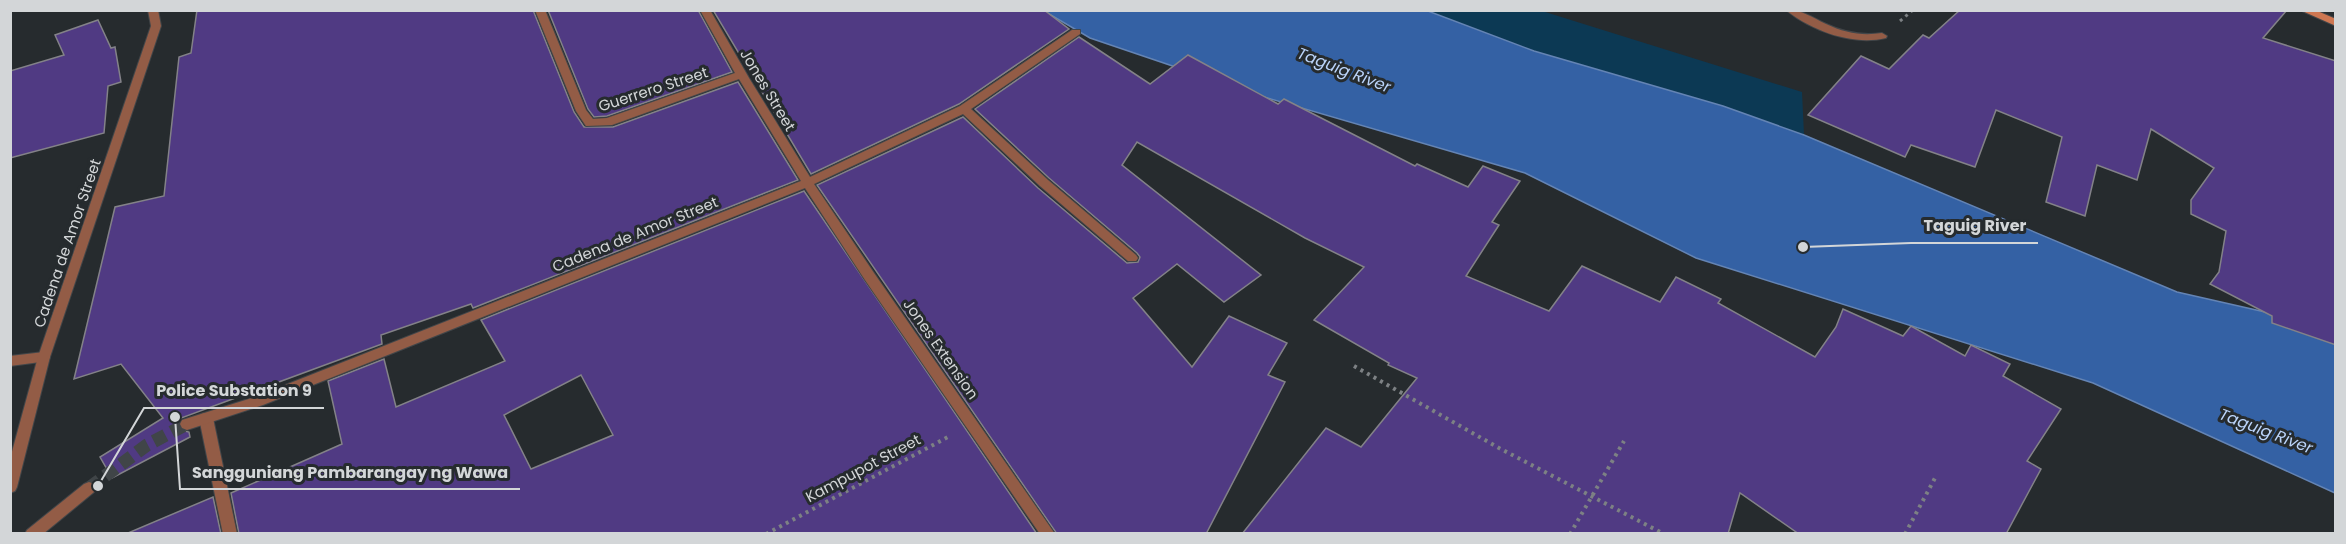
<svg xmlns="http://www.w3.org/2000/svg" width="2346" height="544" viewBox="0 0 2346 544" font-family="Poppins,sans-serif">
<style>
.green{fill:#0c3954}
.water{fill:#3461a4;stroke:#6484b4;stroke-width:1.5}
.building{fill:#503a83;stroke:#838288;stroke-width:1.5;fill-rule:evenodd}
.lines{fill:none;stroke-linecap:round;stroke-linejoin:round}
.street-tunnel{stroke:#404548;stroke-width:13;stroke-dasharray:13 7;stroke-linecap:butt}
.lane-casing{stroke:#424649;stroke-width:2}
.street-casing{stroke:#424649;stroke-width:2}
.secondary-casing{stroke:#424649;stroke-width:2}
.path-far1{stroke:#7d8184;stroke-width:3;stroke-dasharray:3 4;stroke-linecap:butt}
.path{stroke:#7d8184;stroke-width:4;stroke-dasharray:3 4.5;stroke-linecap:butt}
.lane{fill:#935c46;fill-rule:evenodd}
.street{fill:#935c46;fill-rule:evenodd}
.secondary{fill:#ce7752;fill-rule:evenodd}
.labels{text-anchor:middle;dominant-baseline:central;stroke-width:6;stroke-linejoin:round;paint-order:stroke}
.street-label{font-size:15px;fill:#d3d6d8;stroke:#262b2e}
.water-label{font-size:16px;font-style:italic;fill:#bbd4fa;stroke:#262b2e}
.leader{fill:none;stroke:#d3d6d8;stroke-width:2}
.callout-dot{fill:#d3d6d8;stroke:#262b2e;stroke-width:2}
.callout-label{font-size:16px;text-anchor:middle;font-weight:bold;fill:#d3d6d8;stroke:#262b2e;stroke-width:6;stroke-linejoin:round;paint-order:stroke}
</style>
<rect width="100%" height="100%" fill="#262b2e"/>
<polygon class="green" points="1428,11 1542,11 1802,92 1804,135 1723,106 1534,51"/>
<polygon class="water" points="1044,11 1428,11 1534,51 1723,106 1804,135 2177,292 2265,312 2335,341 2335,493 2093,383 1696,258 1525,173 1264,97 1090,38"/>
<g class="building">
<polygon points="197,10 533,10 574,112 584,127 613,127 738,82 798,180 473,308 471,304 381,335 382,344 181,418 178,425 181,430 189,432 190,437 112,478 100,457 163,418 121,364 74,379 115,207 164,196 179,57 191,53"/>
<polygon points="548,10 698,10 732,72 607,116 594,117 588,109"/>
<polygon points="713,10 1044,10 1069,29 959,104 811,174"/>
<polygon points="1960,10 2287,10 2263,38 2336,61 2336,345 2272,323 2272,316 2210,284 2219,272 2226,231 2191,214 2191,200 2214,168 2151,129 2137,180 2097,165 2085,216 2046,202 2062,137 1996,110 1975,167 1911,145 1905,157 1808,115 1861,56 1889,69 1923,35 1929,38"/>
<polygon points="98,20 111,48 115,47 121,82 108,86 104,133 10,158 10,71 64,55 55,35"/>
<polygon points="1079,37 1150,84 1188,55 1278,104 1284,99 1415,166 1417,164 1468,187 1483,166 1520,181 1492,222 1499,225 1466,276 1549,311 1582,266 1660,302 1676,277 1721,299 1718,303 1815,357 1836,327 1843,309 1903,336 1911,326 1965,356 1971,345 2010,364 2003,376 2061,409 2027,461 2041,469 2006,534 1799,534 1740,493 1728,534 1242,534 1326,428 1361,447 1417,378 1388,365 1389,363 1314,320 1364,267 1305,238 1137,142 1122,165 1261,275 1224,302 1177,264 1133,298 1192,367 1229,316 1287,343 1268,375 1285,382 1206,534 1057,534 817,185 963,117 1038,188 1127,263 1138,262 1140,257 1137,253 1049,178 975,109"/>
<path d="M804,191L1037,534H239L231,493L342,444L328,381L384,359L396,407L505,361L481,320ZM581,375L613,435L531,469L504,415Z"/>
<polygon points="213,497 221,534 128,534 128,533"/>
</g>
<g class="lines">
<polyline class="street-tunnel" points="89,488 147,445 187,424"/>
<defs>
<g id="lane">
<path d="M1786,10C1803,10 1811,17 1826,24C1845,33 1862,36 1882,33L1887,36L1886,38C1853,46 1812,31 1786,10Z"/>
<polygon points="44,352 48,353 50,357 48,361 10,366 10,356"/>
<polygon points="206,413 211,414 213,418 237,534 223,534 199,418 201,414"/>
</g>
<g id="street">
<polygon points="148,10 158,10 161,26 50,357 17,487 15,491 10,493 10,459 38,357 151,26"/>
<polygon points="535,10 545,10 586,110 593,119 607,118 735,73 700,10 710,10 749,78 810,177 960,106 1072,30 1080,30 1080,34 971,109 1048,180 1136,255 1138,258 1136,261 1128,261 1040,186 963,114 814,184 874,273 1055,534 1040,534 865,280 805,188 263,405 187,430 182,428 180,424 182,420 255,397 801,181 739,79 612,125 586,126 576,111"/>
<polygon points="89,482 94,484 96,488 94,492 43,534 25,534 27,530 84,484"/>
</g>
<polygon id="secondary" points="2300,10 2315,10 2336,19 2336,26"/>
</defs>
<use href="#lane" class="lane-casing"/>
<use href="#street" class="street-casing"/>
<use href="#secondary" class="secondary-casing"/>
<polyline class="path-far1" points="1900,21 1913,10"/>
<g class="path">
<polyline points="1354,366 1499,448 1664,534"/>
<polyline points="766,534 948,437"/>
<polyline points="1570,534 1624,441"/>
<polyline points="1905,534 1935,478"/>
</g>
<use href="#lane" class="lane"/>
<use href="#street" class="street"/>
<use href="#secondary" class="secondary"/>
</g>
<g class="labels">
<g class="street-label">
<text transform="translate(653 89) rotate(-18)">Guerrero Street</text>
<text transform="translate(768 90) rotate(59)">Jones Street</text>
<text transform="translate(635 234) rotate(-22)">Cadena de Amor Street</text>
<text transform="translate(67 243) rotate(-71)">Cadena de Amor Street</text>
<text transform="translate(941 349) rotate(55)">Jones Extension</text>
<text transform="translate(863 468) rotate(-28)">Kampupot Street</text>
</g>
<g class="water-label">
<text transform="translate(1344 70) rotate(21)">Taguig River</text>
<text transform="translate(2266 431) rotate(21)">Taguig River</text>
</g>
</g>
<path class="leader" d="M1803 247L1911 243H2038M98 486L144 408H324M175 417L180 489H520"/>
<g class="callout-dot">
<circle cx="1803" cy="247" r="6"/>
<circle cx="98" cy="486" r="6"/>
<circle cx="175" cy="417" r="6"/>
</g>
<g class="callout-label">
<text x="1975" y="231">Taguig River</text>
<text x="234" y="396">Police Substation 9</text>
<text x="350" y="478">Sangguniang Pambarangay ng Wawa</text>
</g>
<rect width="2346" height="544" fill="none" stroke="#d3d6d8" stroke-width="24"/>
</svg>
